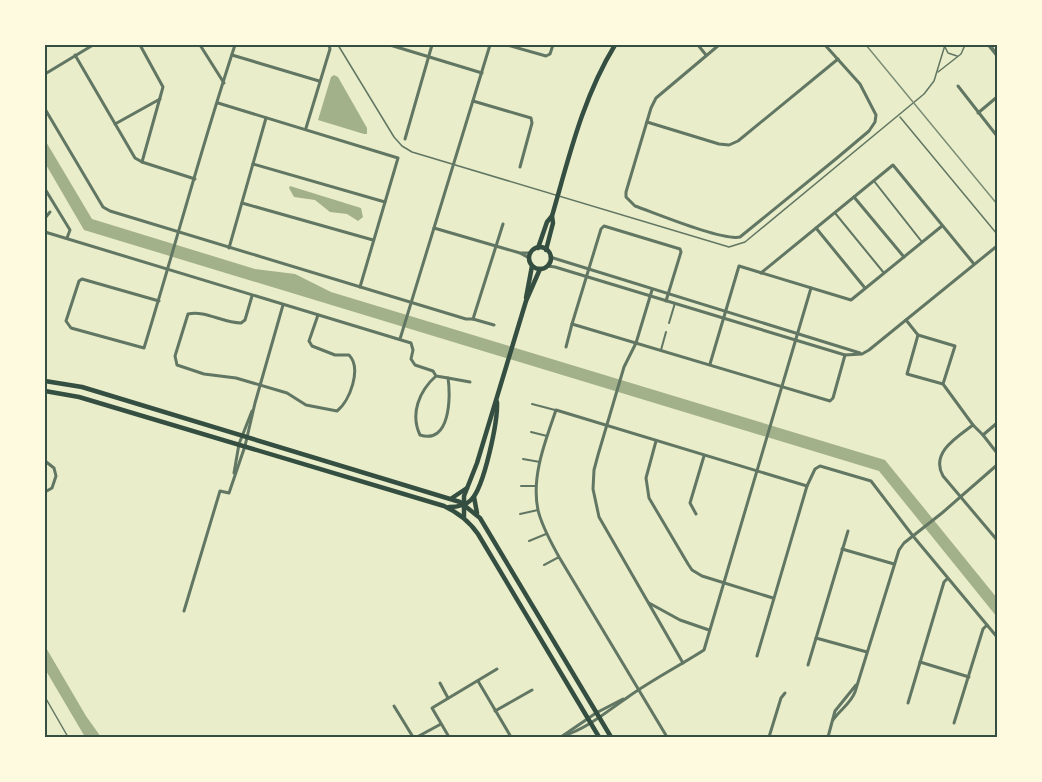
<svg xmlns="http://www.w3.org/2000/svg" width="1042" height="782" viewBox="0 0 1042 782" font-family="'PT Sans Narrow',sans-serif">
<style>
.water{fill:#a3b18a}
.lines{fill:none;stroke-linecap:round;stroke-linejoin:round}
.service{stroke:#617663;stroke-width:1.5}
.pedestrian{stroke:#617663;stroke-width:2}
.minor{stroke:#617663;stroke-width:3}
.tertiary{stroke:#617663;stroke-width:4}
.secondary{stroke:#344e41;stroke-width:4.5}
.rail{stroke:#7c8e77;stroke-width:1.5}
.neatline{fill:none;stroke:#344e41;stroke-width:2}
</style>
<rect width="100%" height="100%" fill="#e9edc9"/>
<g class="water">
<polygon points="334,75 338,77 367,128 367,134 364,134 318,120 331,77"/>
<polygon points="45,140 92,219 255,269 295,274 331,292 885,460 997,598 997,617 879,471 84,230 45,163"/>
<polygon points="290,186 361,208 363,217 358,221 347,214 330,212 315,200 294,197 289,188"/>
<polygon points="45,646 86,716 101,737 85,737 45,669"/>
</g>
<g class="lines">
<g class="service">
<polyline points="338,45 394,137 402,146 412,152 729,247 745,242 924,94 934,81 945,45"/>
<polyline points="945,47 948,53 957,56"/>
<polyline points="938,72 961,54 965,45"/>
<polyline points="900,117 997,234"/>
<polyline points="45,697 68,737"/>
</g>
<g class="pedestrian">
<polyline points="874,181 922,242"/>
<polyline points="835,213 884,273"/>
<polyline points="669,323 675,303"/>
<polyline points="661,350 666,332"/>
<polyline points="532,404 555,410"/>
<polyline points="531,432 547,436"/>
<polyline points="523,459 540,462"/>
<polyline points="521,486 536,486"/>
<polyline points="520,514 538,510"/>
<polyline points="529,541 546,534"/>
<polyline points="544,565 559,557"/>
</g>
<g class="minor">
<polyline points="140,45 163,87 142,162"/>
<polyline points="200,45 224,83"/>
<polyline points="390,45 482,73"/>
<polyline points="507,45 546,56 550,54 553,45"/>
<polyline points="698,45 706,55"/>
<path d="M719,45L656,98L651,108L626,192V197L635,206C655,213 722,241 740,237L837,158L869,131L875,122L876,115L860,84L825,45"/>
<polyline points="75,55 135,158 142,162 195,179"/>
<polyline points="232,55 319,81"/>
<polyline points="45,74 93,45"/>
<polyline points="958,86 997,136"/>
<polyline points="473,101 531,118 532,123 520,167"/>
<polyline points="218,103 398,158 360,287"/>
<polyline points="45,109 103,207 110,211 466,319 473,319 494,325"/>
<polyline points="978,113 997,97"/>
<polyline points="647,122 719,144 729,145 738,141 838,59"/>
<polyline points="115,124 160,99"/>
<polyline points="306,128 330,49 329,45"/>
<polyline points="405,139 432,45"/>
<polyline points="253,164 385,202"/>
<polyline points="45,189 70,230 67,238"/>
<polyline points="854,197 904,257"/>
<polyline points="242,203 373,240"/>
<polyline points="45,218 50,212"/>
<polyline points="434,228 520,253 529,258"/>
<polyline points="816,228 865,288"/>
<path d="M45,232L411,343L413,350L411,359L415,365L433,371L436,376L448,378C451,397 450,445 420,435C410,414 419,391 436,376"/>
<polyline points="229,248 266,118"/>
<polyline points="521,253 531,253"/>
<polyline points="550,257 860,353"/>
<polyline points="547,266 555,267 845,355 862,354 869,350 997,246"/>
<polyline points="761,273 893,165 974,264"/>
<polyline points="652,290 636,343 624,367 598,455 594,470 593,489 599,517 683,663"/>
<path d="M252,296L245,320L241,323C223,323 205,310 188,314L175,356L177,365L204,374L236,378L287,393L306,405L337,411C350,401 362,368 349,355H335L312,346L309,341L318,315"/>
<path d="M159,301L82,279L79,281L66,321L71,328L144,348C175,247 202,145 235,45"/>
<polyline points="666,301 681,252 680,249 604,226 601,229 572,324 830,401 833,398 845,355"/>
<polyline points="473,319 503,224"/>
<polyline points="906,320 918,335"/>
<polyline points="400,339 490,45"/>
<polyline points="566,347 572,324"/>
<polyline points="710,364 739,266 851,300 942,226"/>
<polyline points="448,378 470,382"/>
<polyline points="943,384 955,346 918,335 907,374 943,384 973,425"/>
<path d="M997,423L983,435L973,425C957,437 930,453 943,476L997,540"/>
<polyline points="983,435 997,453"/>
<polyline points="656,441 646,478 649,498 688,564 692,570 702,576 773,598"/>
<polyline points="45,461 54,468 56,476 52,488 45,492"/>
<polyline points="234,473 239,444 252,411"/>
<polyline points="696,514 690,503 704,456"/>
<polyline points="842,549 894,564"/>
<polyline points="649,603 680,620 709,630"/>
<polyline points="184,611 220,491 229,493 245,446 255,403 283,305"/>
<polyline points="816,638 867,652"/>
<polyline points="757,656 807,486 815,469 820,466 871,481 913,536 997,637"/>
<polyline points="920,662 969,677"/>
<polyline points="808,665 848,531"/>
<polyline points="478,681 511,737"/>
<polyline points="440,683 448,698"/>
<polyline points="908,703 944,582 947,579"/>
<polyline points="394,706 413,737"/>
<polyline points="495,711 532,690"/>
<path d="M833,720C840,710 851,703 855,692L899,550L904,543L942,513L997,465"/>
<polyline points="954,723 983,629 987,625"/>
<path d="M563,736C588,728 606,712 628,697C652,680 679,666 704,650L811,288"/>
<polyline points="417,737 441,724"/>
<polyline points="449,737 432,708 497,669"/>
<polyline points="561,737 596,713 623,699"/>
<path d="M667,737L559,557C551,542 542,527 538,510C531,477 545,442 556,410L807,486"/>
<polyline points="769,737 781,698 785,693"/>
<polyline points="828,737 835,711 856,685"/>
</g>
<polyline class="tertiary" points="989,45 997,55"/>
<g class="secondary">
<circle cx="540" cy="258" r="11"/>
<polyline points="538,248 547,222 552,216"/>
<path d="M546,250L553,223L552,216C569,157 583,97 615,45"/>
<polyline points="526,298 532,266"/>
<polyline points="45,381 82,387 460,502 480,518 611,737"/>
<path d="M45,391L79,397L444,506C459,513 469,521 478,534L599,737"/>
<polyline points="474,497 477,513"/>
<polyline points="452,498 467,488"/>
<path d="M449,507C457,507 465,506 471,500C484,488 498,421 497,402"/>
<polyline points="464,517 464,496 477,463 526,301 540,269"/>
</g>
<polyline class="rail" points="866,45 997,204"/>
</g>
<rect width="1042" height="782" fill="none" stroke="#fefae0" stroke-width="93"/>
<rect x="46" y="46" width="950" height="690" class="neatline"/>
</svg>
